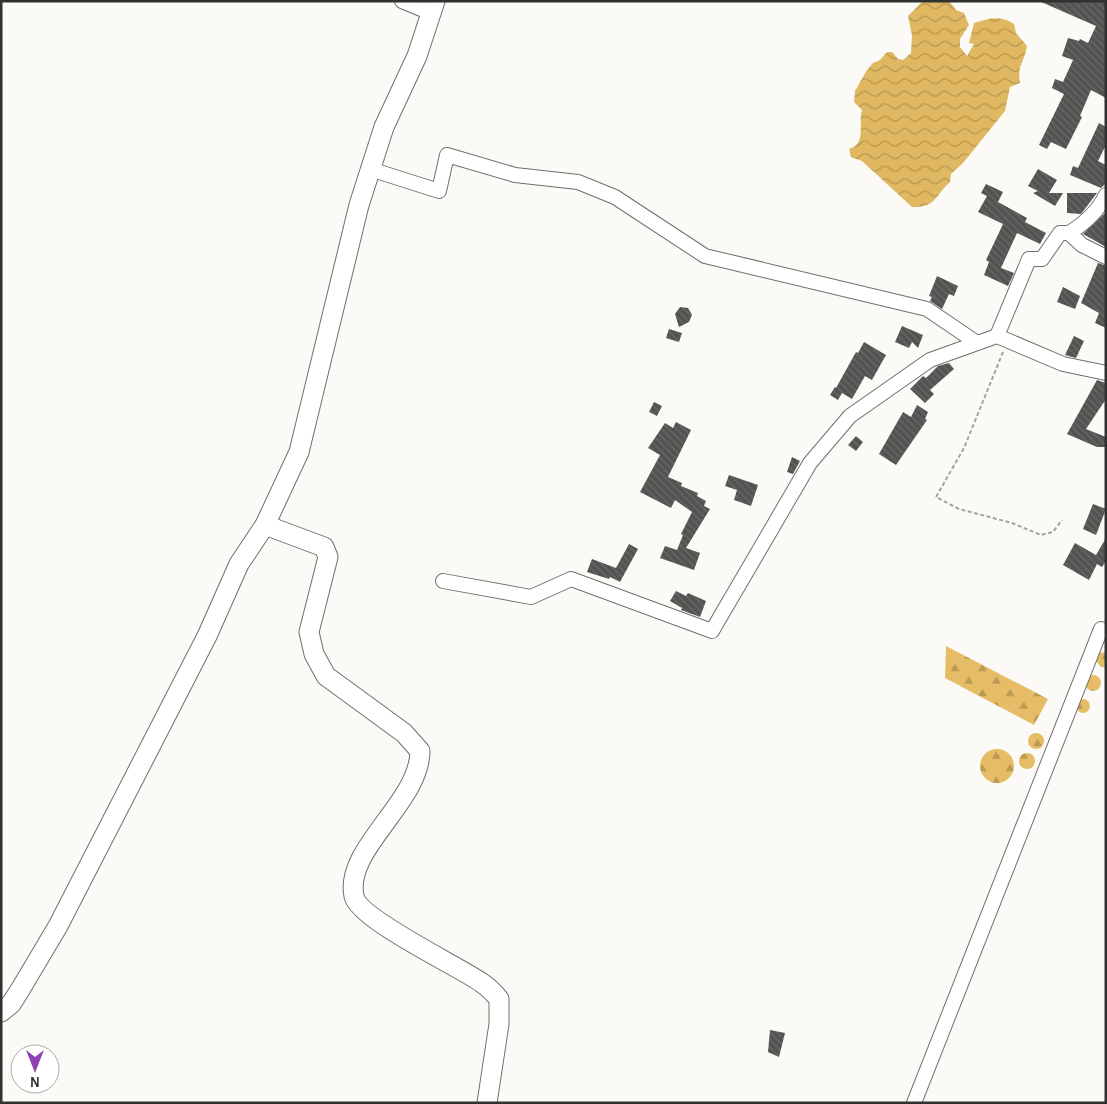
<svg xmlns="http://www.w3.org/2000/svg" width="1107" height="1104" viewBox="0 0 1107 1104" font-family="'Alegreya Sans',sans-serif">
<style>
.forest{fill:url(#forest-firs)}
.water{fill:url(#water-waves)}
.building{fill:url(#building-back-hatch)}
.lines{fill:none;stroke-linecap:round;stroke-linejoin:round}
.street-casing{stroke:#716f6d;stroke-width:16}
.secondary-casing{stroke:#716f6d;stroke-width:21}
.path{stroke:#a4a3a1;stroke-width:2;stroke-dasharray:4 2.5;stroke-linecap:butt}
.street{stroke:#fff;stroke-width:14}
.secondary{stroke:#fff;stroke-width:19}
</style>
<defs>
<pattern id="forest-firs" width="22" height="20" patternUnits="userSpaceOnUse" patternTransform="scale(1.25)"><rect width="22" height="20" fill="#e6bd66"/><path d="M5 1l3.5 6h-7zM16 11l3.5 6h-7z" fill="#bb9a54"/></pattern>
<pattern id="water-waves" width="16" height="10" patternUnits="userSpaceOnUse" patternTransform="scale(1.25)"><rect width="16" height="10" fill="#e0b861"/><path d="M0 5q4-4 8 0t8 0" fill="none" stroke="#b69650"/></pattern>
<pattern id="building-back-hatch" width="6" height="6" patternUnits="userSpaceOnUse" patternTransform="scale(1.25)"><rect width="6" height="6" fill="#555351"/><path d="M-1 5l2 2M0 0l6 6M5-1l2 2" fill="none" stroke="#6b6967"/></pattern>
</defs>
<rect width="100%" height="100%" fill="#fbfaf7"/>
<g class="forest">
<polygon points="946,646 1048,699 1034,725 945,678"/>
<polygon points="1106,652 1106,667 1101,667 1095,660 1099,653"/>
<circle cx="1093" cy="683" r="8"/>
<circle cx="1083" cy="706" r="7"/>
<circle cx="1036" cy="741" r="8"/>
<circle cx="997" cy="766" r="17"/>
<circle cx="1027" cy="761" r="8"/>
</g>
<path class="water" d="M923,1H949L956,10L964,13L969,25L960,39V47L967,56L974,44L969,43L974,23C989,18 1000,15 1014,24L1016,33L1027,46C1024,64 1017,64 1020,83L1010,87L1005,111L963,163L951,174L950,182C935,195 936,208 912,207L862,161L851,157L849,149C867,144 858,124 862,110L854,102L855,91L867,70L873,63L880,60L887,52H892L898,59L903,60L911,53L912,35L908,16Z"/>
<g class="building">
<polygon points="1039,1 1106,1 1106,98 1091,90 1080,116 1082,117 1066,149 1051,142 1047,149 1039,145 1064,94 1052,88 1055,79 1063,82 1073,60 1062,56 1068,38 1079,41 1080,39 1088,43 1096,26"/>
<polygon points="1099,123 1106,127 1106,145 1098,161 1106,165 1106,183 1101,188 1070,175 1073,166 1078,168"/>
<polygon points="1038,169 1057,180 1049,193 1063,193 1055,206 1033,193 1038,191 1028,186"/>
<polygon points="986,184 1003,192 998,202 1027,218 1025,222 1046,233 1040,244 1017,233 1001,268 1014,273 1008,286 984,275 989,262 986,260 1003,224 978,212 987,196 981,193"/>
<polygon points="1067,193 1097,193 1081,214 1067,213"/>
<polygon points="1104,214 1106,214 1106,247 1083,234"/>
<polygon points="1098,263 1106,266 1106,328 1095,323 1099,313 1081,303"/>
<polygon points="937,276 958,286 954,296 949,294 942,309 930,301 932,297 929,296"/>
<polygon points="1063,287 1080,296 1075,309 1057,302"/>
<polygon points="680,307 688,308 692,315 689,322 679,327 675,314"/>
<polygon points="902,326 923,335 918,348 912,342 909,348 895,342"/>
<polygon points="669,329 682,333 679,342 666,338"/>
<polygon points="1074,336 1084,341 1076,358 1065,355"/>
<polygon points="864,342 886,355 872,380 865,376 852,399 842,393 838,400 830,395 835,387 836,388 856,352 858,353"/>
<polygon points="949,363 954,369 930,390 934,394 925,403 910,389 923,376 926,378 938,366"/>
<polygon points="1097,380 1106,383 1106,399 1086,429 1106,437 1106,447 1097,447 1067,434"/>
<polygon points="654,402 662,406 657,416 649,412"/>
<polygon points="917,405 928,412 925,419 927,420 896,465 879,454 903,412 911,417"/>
<polygon points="676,422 691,430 668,477 682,483 681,486 698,493 697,496 706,501 704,506 710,509 686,548 700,553 694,570 660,558 665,546 677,550 683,535 681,534 692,512 675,500 671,508 640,492 660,455 648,448 665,423 673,428"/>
<polygon points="856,436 863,442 856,451 848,445"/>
<polygon points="792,457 800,461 793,474 787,472"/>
<polygon points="729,475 758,485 751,506 734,500 737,490 725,486"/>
<polygon points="1093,504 1106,509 1096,535 1083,529"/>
<polygon points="1106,538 1106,561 1102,567 1097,564 1089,580 1063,565 1075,543 1096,555"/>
<polygon points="629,544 638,549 620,582 610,577 609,579 587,572 592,559 616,568"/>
<polygon points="676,591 686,596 688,593 706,601 700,617 681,610 682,608 670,601"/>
<polygon points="770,1030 785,1033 779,1057 768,1052"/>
</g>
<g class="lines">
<defs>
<g id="street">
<polyline points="402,1 431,13"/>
<polyline points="370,169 439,191 447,155 515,175 578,182 615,197 705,256 927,309 977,343"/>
<path d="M1106,195C1098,211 1084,224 1069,233L1082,245L1106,257"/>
<polyline points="997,336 1029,259 1042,259 1060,233 1069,233"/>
<polyline points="443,581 531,597 571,579 712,631 810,463 850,416 930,360 997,336 1063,364 1106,373"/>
<polyline points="914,1103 1101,629"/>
</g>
<g id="secondary">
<path d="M265,525L324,547L328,557L309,632L314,654L326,676L404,733L420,751C420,802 344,849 354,896C358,919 460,967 482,983C488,987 494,993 499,999V1024L487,1103"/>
<polyline points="1,1012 11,1004 20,990 58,926 207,636 239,564 265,525 299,452 359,205 384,127 417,56 435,1"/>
</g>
</defs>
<use href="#street" class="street-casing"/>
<use href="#secondary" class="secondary-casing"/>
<polyline class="path" points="1003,352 964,448 936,497 959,509 1012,523 1041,535 1053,532 1062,520"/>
<use href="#street" class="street"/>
<use href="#secondary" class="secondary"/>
</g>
<rect width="1107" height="1104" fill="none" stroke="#313130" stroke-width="5"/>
<g transform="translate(35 1069) rotate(180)"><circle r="24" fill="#ffffff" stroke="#adadac"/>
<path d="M0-4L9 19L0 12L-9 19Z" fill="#9041b1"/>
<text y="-8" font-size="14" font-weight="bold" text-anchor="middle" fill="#313130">N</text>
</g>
</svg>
